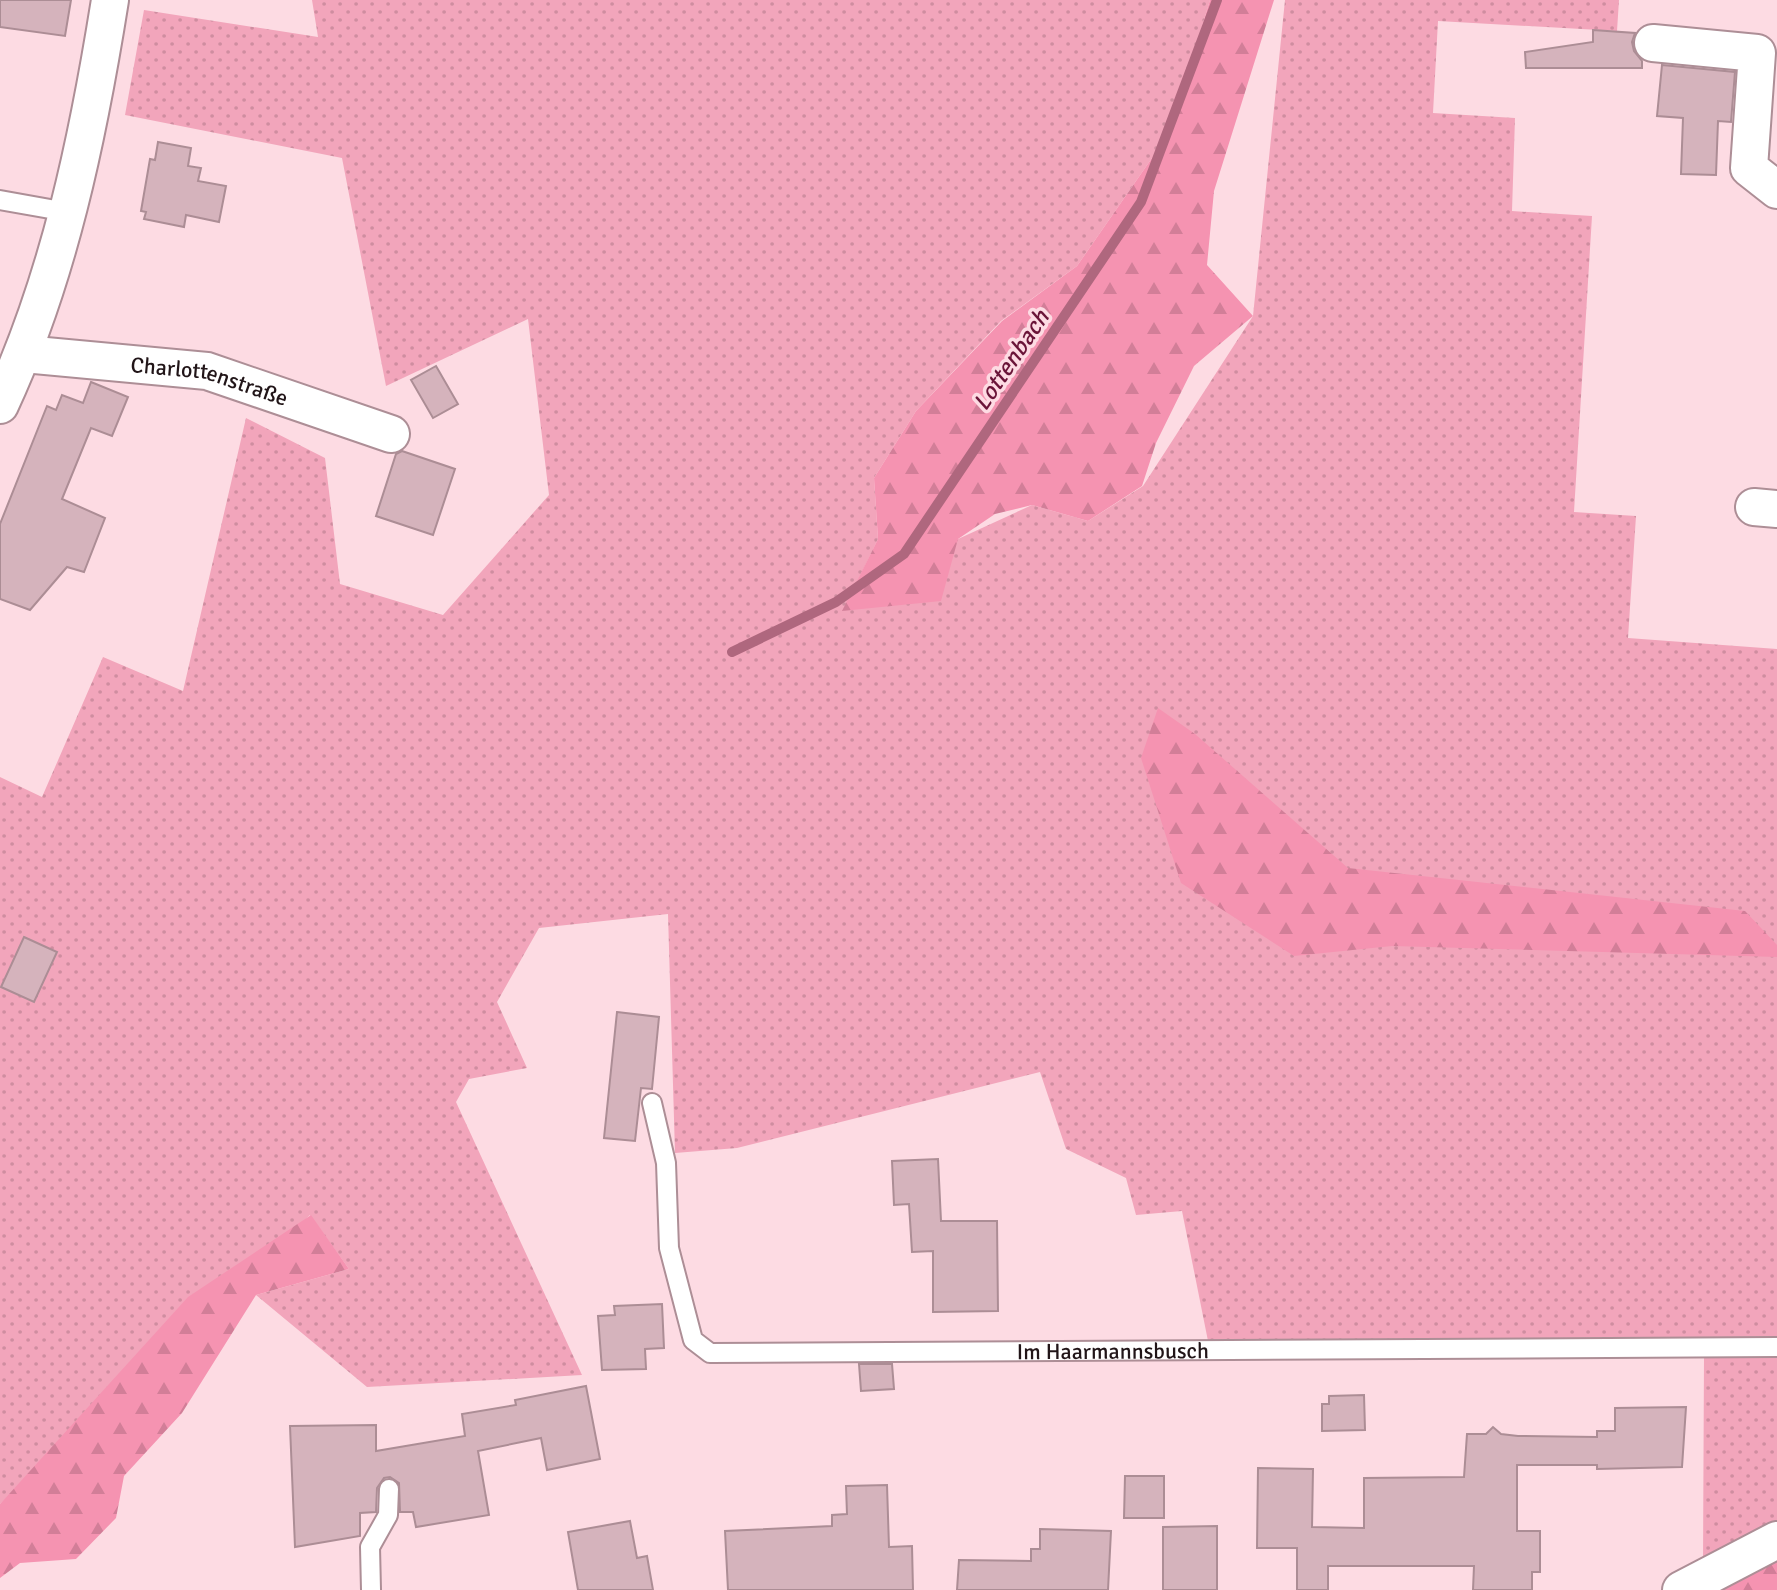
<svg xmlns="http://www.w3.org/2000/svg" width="1777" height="1590" viewBox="0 0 1777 1590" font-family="Signika,sans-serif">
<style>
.grass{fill:url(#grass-dots)}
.forest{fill:url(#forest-firs)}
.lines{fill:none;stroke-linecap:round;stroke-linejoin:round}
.stream{stroke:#af677e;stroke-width:10}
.building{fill:#d5b3bc;stroke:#ac8d95;stroke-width:2}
.service-casing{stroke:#ad8e96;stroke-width:22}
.minor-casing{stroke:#ad8e96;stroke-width:40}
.service{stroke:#fff;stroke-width:18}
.minor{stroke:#fff;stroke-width:36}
.labels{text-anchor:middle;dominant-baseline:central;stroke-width:7;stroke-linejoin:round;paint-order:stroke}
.street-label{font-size:22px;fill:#211518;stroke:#fddbe3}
.water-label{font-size:24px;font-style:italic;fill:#6a1438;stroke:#fddbe3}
</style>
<defs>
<pattern id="grass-dots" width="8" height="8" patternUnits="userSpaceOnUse" patternTransform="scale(2)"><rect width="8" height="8" fill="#f2a5bb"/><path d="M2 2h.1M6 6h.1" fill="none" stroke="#cf8da0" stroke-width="1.8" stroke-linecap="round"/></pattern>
<pattern id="forest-firs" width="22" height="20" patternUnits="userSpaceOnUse" patternTransform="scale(2)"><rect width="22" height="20" fill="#f593b1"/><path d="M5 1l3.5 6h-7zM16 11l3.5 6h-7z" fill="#d27e98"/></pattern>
</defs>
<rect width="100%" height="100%" fill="#fddbe3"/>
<polygon class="grass" points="312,0 1210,0 1170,132 1077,266 1001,321 916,411 874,478 878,539 843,611 958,539 1032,505 1088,521 1143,486 1253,316 1285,0 1619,0 1617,31 1438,21 1433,113 1515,118 1512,211 1592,216 1574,512 1636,516 1628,638 1777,649 1777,1523 1703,1563 1704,1356 1211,1356 1182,1211 1136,1215 1126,1178 1066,1149 1040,1072 737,1148 675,1153 668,914 539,928 497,1002 527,1068 469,1079 456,1102 582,1375 367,1387 256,1295 349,1269 310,1215 0,1504 0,777 42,797 103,657 183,691 246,418 325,458 340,584 443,615 549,495 528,319 386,386 342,158 125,115 144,10 318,37"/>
<g class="forest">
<polygon points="1210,0 1274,0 1214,191 1207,265 1253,316 1194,366 1156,443 1142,486 1088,521 1032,505 995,514 958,539 941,601 842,611 878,539 874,478 916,411 1002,321 1077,266 1170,132"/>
<polygon points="1158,708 1195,734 1348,868 1745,911 1777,945 1777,957 1392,946 1294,956 1181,883 1141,758"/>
<polygon points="311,1215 349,1269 256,1295 182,1413 124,1476 116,1518 76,1559 20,1563 0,1578 0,1504 188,1297"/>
<polygon points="1777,1552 1777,1590 1697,1590"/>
</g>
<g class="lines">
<polyline class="stream" points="732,652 836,602 904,554 1141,202 1217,0"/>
</g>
<g class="building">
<polygon points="0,0 71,0 65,36 0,27"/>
<polygon points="1593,30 1635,33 1632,42 1634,51 1642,61 1642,68 1526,68 1525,52 1593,42"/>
<polygon points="1662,65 1735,72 1731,122 1718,121 1716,175 1681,174 1683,118 1657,116"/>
<polygon points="158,142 191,148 188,166 201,168 198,181 226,186 219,222 186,215 184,227 144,219 146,212 141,211 150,159 155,160"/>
<polygon points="436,366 458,404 433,418 411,380"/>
<polygon points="91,382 128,397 112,436 91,428 62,499 105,518 84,572 67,567 30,610 0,599 0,524 47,406 56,410 62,395 83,403"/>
<polygon points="402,451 455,469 433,535 376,516 396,454"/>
<polygon points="24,937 57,952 34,1002 1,987"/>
<polygon points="617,1012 659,1017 652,1089 641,1088 635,1141 604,1138"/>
<polygon points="938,1159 941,1221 997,1221 998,1311 933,1312 933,1251 912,1252 909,1204 894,1205 892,1161"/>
<polygon points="662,1304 664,1348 645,1349 646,1369 602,1370 598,1316 615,1315 614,1306"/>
<polygon points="859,1364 892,1364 894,1389 861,1391"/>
<polygon points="586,1386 600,1459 547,1470 541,1438 478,1451 489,1515 416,1527 413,1512 400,1512 399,1483 390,1477 384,1478 377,1488 376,1512 360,1513 360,1536 295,1547 290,1426 376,1425 376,1451 465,1436 462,1414 516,1405 515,1400"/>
<polygon points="1364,1395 1365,1430 1322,1431 1322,1404 1329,1404 1329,1396"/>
<polygon points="1686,1407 1682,1467 1597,1469 1597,1465 1517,1465 1517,1531 1540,1531 1540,1572 1532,1572 1532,1590 1473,1590 1474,1566 1328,1566 1328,1590 1297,1590 1297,1548 1257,1548 1258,1468 1313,1469 1312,1527 1364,1528 1364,1478 1464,1477 1467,1434 1486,1434 1493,1427 1501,1434 1518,1436 1597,1437 1597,1431 1615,1431 1615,1408"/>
<polygon points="1125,1476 1164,1476 1164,1518 1124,1518"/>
<polygon points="887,1485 889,1547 912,1546 913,1590 728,1590 725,1531 832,1526 832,1515 847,1514 846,1486"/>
<polygon points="630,1521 637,1558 647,1556 653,1590 578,1590 568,1532"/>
<polygon points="1217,1526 1217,1590 1163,1590 1163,1527"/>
<polygon points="1040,1529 1111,1531 1108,1590 957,1590 959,1560 1031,1561 1031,1549 1040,1549"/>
</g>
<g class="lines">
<defs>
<g id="service">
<polyline points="0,200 67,212"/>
<path id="s1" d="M652,1103L666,1163L669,1248L693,1340L710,1353L1777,1347"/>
<polyline points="371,1590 370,1547 388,1515 389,1489"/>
</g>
<g id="minor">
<polyline points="1653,43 1757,53 1749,168 1777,190"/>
<path id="s2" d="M24,354L207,371L391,434"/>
<path d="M0,405C59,278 88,138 110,0"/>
<polyline points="1754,507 1777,509"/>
<polyline points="1681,1590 1777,1540"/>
</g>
</defs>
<use href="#service" class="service-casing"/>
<use href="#minor" class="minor-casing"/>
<use href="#service" class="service"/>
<use href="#minor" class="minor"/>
</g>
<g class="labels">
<g class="street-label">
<text stroke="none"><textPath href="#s2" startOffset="188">Charlottenstraße</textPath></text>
<text stroke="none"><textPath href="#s1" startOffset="666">Im Haarmannsbusch</textPath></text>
</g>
<g class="water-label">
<text transform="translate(1011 360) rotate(-56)">Lottenbach</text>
</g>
</g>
</svg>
